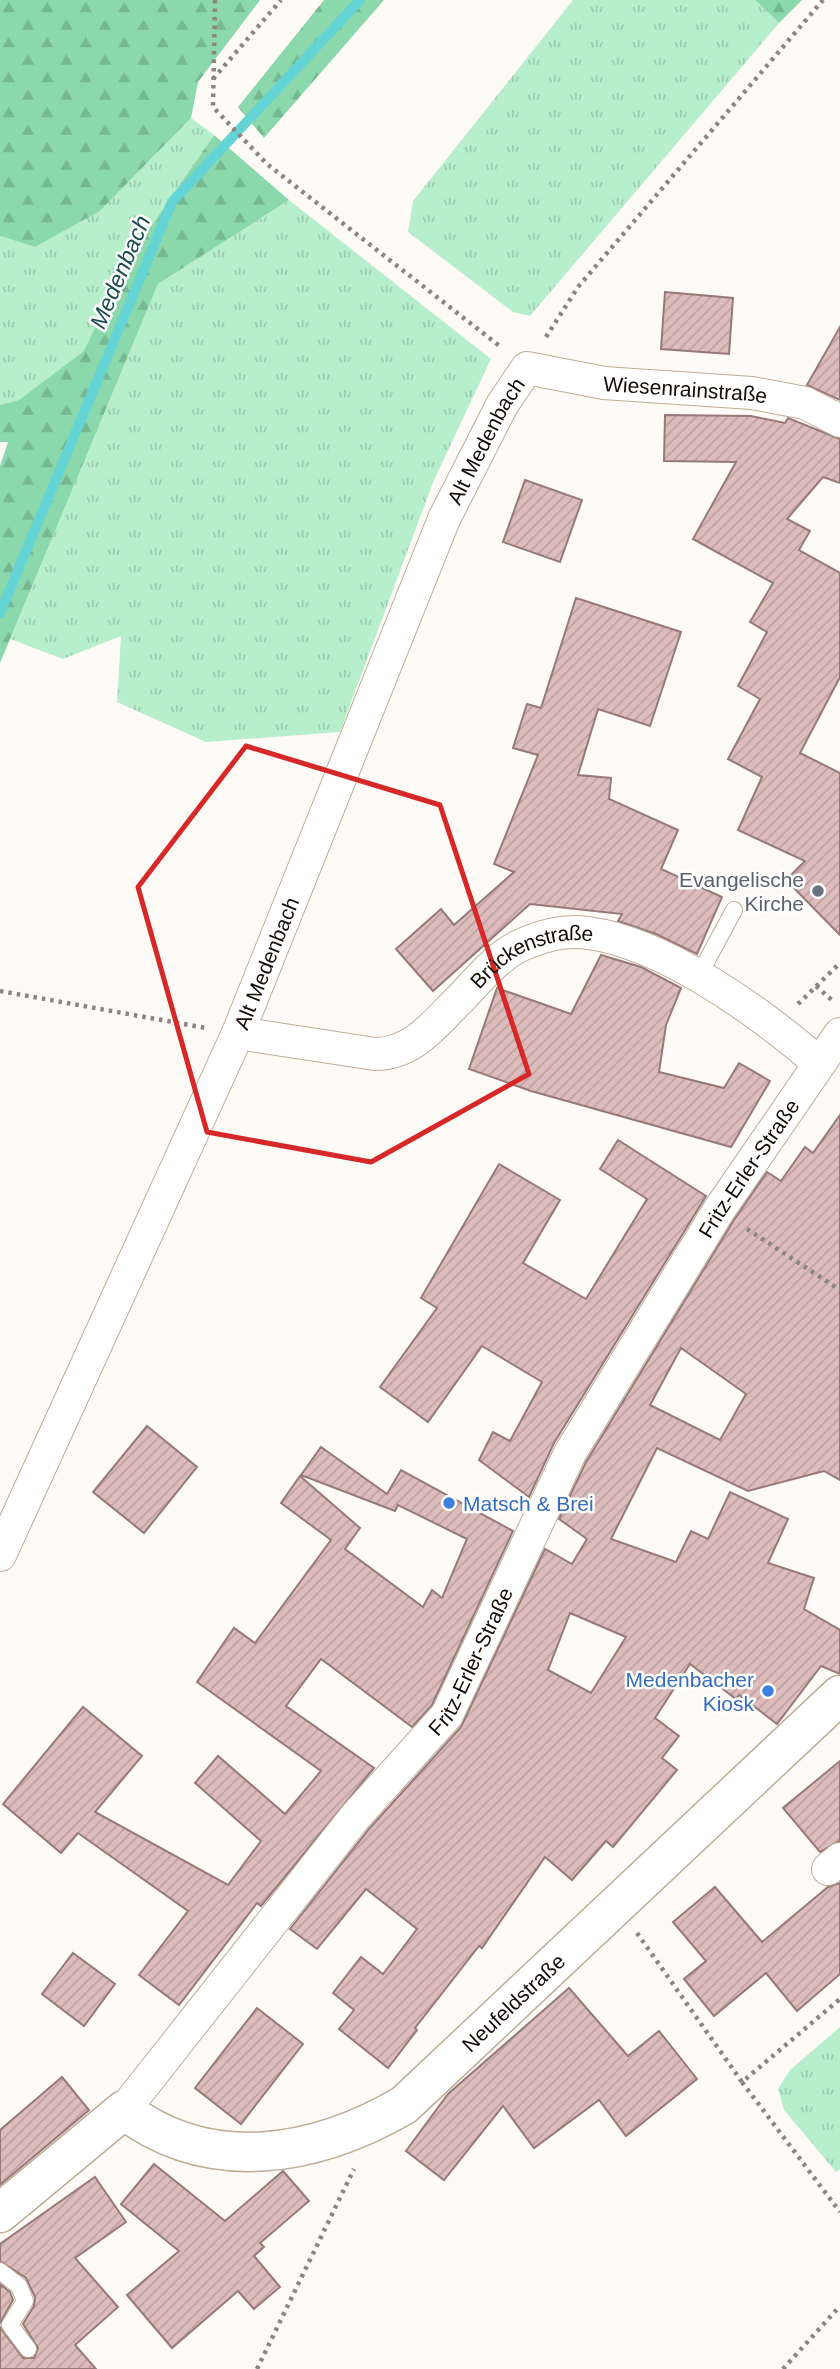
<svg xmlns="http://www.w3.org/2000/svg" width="840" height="2369" viewBox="0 0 840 2369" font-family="Helvetica,sans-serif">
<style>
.grass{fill:url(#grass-tufts)}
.forest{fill:url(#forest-firs)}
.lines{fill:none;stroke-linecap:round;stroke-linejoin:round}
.stream{stroke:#65d4d4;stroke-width:10}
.building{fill:url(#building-hatch);stroke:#977a78;stroke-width:2;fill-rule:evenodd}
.service-casing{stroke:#bead96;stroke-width:18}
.minor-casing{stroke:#bead96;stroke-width:34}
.tertiary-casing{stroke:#bead96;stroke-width:41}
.path{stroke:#8a8580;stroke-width:4.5;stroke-dasharray:3.5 5;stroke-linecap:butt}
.service{stroke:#fff;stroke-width:16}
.minor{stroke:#fff;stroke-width:32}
.tertiary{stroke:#fff;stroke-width:38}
.marked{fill:none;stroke:#d62828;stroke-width:5;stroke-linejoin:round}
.worship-dot{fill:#6b7280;stroke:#fff;stroke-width:2.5}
.shop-dot{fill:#3f7fe0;stroke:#fff;stroke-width:2.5}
.labels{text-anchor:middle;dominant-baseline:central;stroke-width:5;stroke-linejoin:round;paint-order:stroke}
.street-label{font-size:21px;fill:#130d06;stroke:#fff}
.worship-label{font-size:21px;fill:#5b616d;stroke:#fff;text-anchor:end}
.shop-label{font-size:21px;fill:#366cbe;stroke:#fff;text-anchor:start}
.water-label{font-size:23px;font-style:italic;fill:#1b4c4d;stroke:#fff}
</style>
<defs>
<pattern id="grass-tufts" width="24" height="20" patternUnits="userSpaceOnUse" patternTransform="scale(1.75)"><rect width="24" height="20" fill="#b7efcd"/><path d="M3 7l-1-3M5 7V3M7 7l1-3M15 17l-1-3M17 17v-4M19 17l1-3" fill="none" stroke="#9cccaf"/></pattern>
<pattern id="forest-firs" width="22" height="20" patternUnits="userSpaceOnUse" patternTransform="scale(1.75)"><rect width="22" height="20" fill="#8ad8ab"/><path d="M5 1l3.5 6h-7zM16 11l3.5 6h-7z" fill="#76b892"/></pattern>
<pattern id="building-hatch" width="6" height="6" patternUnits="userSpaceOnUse" patternTransform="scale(1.75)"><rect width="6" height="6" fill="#ddbdbc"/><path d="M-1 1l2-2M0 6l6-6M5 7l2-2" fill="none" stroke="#bda1a0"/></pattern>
</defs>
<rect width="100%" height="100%" fill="#fefaf6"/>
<g class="grass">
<polygon points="573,0 755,0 779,23 530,316 513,312 408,232 413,201"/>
<polygon points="191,118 214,135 125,264 84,352 19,400 0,405 0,236 35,247 100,211"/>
<polygon points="289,200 491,359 434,480 340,732 206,742 117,702 121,636 63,659 10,639 158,284"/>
<polygon points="840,2027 840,2169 836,2172 784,2110 778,2089 790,2070"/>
</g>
<g class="forest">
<polygon points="0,0 260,0 198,82 191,118 100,211 35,247 0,236"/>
<polygon points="324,0 384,0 264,138 238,107"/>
<polygon points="755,0 802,0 779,23"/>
<polygon points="214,135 289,200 158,284 0,663 0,466 8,442 0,442 0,405 19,400 84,351 125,264"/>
</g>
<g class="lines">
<polyline class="stream" points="0,613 172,202 360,0"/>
</g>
<g class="building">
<polygon points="665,292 733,298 729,354 661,349"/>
<polygon points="840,327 840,400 807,385"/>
<polygon points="665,415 751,416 785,423 788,418 840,439 840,483 823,477 787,519 810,531 799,550 840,573 840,677 800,753 840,773 840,935 786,880 805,861 738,830 762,777 728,759 760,699 738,686 767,632 750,622 773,583 693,539 736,462 664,461"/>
<polygon points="525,480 582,500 560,562 503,542"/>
<polygon points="576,598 681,632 650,726 598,709 578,775 611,778 609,799 678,830 661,869 722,897 697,954 656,934 618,921 622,914 530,904 433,991 396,949 441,909 454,925 514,872 494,864 538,755 513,748 527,704 541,708"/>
<polygon points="601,955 641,967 681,988 666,1025 659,1072 724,1088 739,1063 770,1081 731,1147 531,1091 469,1069 497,988 571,1014"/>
<path d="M840,1115V1480L824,1471L748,1491L657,1448L611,1539L676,1562L691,1531L708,1539L730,1492L788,1519L768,1563L814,1578L804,1609L840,1630V1674L821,1666L777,1724L739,1695L736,1699L690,1664L655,1718L679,1736L662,1758L677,1770L613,1847L606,1841L572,1880L545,1857L482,1948L479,1946L415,2028L417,2030L388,2068L339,2029L354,2010L333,1993L361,1957L383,1974L417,1929L366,1889L317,1949L290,1929L369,1829L461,1727L545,1549L572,1564L587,1539L559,1519L586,1462L734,1220L767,1172L781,1181L805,1147L813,1153ZM681,1348L746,1394L720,1440L650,1405ZM570,1613L626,1637L591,1693L548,1670Z"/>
<polygon points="618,1140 706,1196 554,1443 529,1497 479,1460 493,1432 510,1441 542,1382 482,1346 428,1422 380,1387 437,1308 421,1298 499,1164 560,1200 523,1263 586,1299 647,1199 600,1169"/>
<polygon points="147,1426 197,1467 144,1533 93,1492"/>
<polygon points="321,1447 387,1494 401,1470 513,1531 432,1705 412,1727 321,1659 286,1706 374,1768 261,1906 257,1903 179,2005 139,1975 188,1911 78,1833 61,1853 3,1804 83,1707 142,1756 95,1812 228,1885 261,1841 195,1783 218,1756 285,1814 321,1771 197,1682 234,1628 255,1643 331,1540 281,1503 300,1476 360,1528 345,1549 423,1607 432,1590 442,1598 467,1539 398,1505 395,1511 301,1475"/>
<polygon points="840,1761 840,1841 820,1852 783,1808"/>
<polygon points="840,1883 840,1974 797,2011 766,1973 714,2016 684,1979 706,1961 673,1922 715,1887 762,1942 828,1887"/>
<polygon points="73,1953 115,1984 84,2026 42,1994"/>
<polygon points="569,1988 628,2056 659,2031 697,2079 626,2136 599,2100 534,2148 503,2106 444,2180 406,2151 448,2094"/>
<polygon points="257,2008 303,2044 241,2124 195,2088"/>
<polygon points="62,2077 89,2110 0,2185 0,2130"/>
<polygon points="154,2164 225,2221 283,2171 309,2201 260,2243 264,2247 254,2256 280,2287 254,2309 238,2291 172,2348 127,2295 179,2251 121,2204"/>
<polygon points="95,2177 126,2222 75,2258 118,2307 75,2345 96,2369 0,2369 0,2327 23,2358 34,2358 38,2348 23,2324 34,2306 35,2297 26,2278 0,2261 0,2244"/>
<polygon points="0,2284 10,2292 13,2300 0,2323"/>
</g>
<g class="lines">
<defs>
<g id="service">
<polyline points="698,977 734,910"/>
<polyline points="0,2271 19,2286 25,2301 10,2325 28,2349"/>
</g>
<g id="minor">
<path id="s1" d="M238,1033L375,1054C414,1054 435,1023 461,998C480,978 500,953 526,943C545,935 567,930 588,933C665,943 761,1013 819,1063"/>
<path id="s2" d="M0,1555L238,1033L444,519L502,405L527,368L604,383L752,393L805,403L840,421"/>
<polyline points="828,1869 840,1859"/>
<path id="s3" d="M124,2110L355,1817L447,1715L570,1453L719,1210L840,1034"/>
</g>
<g id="tertiary">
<path id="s4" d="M0,2213L124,2110C210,2176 317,2156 404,2105L840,1695"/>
</g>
</defs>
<use href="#service" class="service-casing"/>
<use href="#minor" class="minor-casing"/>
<use href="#tertiary" class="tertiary-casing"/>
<g class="path">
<polyline points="215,0 213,107 267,164 502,348"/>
<polyline points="213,79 281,0"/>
<polyline points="546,337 578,287 823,0"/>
<polyline points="816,986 834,1002"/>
<polyline points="0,991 206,1028"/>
<polyline points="798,1004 840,963"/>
<polyline points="747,1229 840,1290"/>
<polyline points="637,1933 742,2082 840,1999"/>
<polyline points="742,2082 840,2212"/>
<polyline points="257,2369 354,2169"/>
<polyline points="783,2369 840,2306"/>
</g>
<use href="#service" class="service"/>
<use href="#minor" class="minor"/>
<use href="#tertiary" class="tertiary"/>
</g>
<path class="marked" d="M246,746L440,805L529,1074L371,1162L207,1132L138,887Z"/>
<circle class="worship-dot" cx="818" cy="891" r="7"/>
<g class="shop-dot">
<circle cx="449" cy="1503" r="7"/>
<circle cx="768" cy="1691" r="7"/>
</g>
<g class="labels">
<g class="street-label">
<text stroke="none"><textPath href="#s2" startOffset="1460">Wiesenrainstraße</textPath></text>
<text stroke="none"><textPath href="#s2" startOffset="1216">Alt Medenbach</textPath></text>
<text stroke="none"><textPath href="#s2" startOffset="649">Alt Medenbach</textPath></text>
<text stroke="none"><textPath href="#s1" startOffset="331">Brückenstraße</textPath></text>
<text stroke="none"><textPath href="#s3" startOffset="1136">Fritz-Erler-Straße</textPath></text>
<text stroke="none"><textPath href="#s3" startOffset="569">Fritz-Erler-Straße</textPath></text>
<text stroke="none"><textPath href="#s4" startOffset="609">Neufeldstraße</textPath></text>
</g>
<g class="worship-label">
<text x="804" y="879">Evangelische<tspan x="804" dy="24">Kirche</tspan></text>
</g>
<g class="shop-label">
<text x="463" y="1503">Matsch &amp; Brei</text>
<text x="754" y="1679" text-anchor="end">Medenbacher<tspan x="754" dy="24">Kiosk</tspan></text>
</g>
<g class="water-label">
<text transform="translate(120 272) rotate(-67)">Medenbach</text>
</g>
</g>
</svg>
